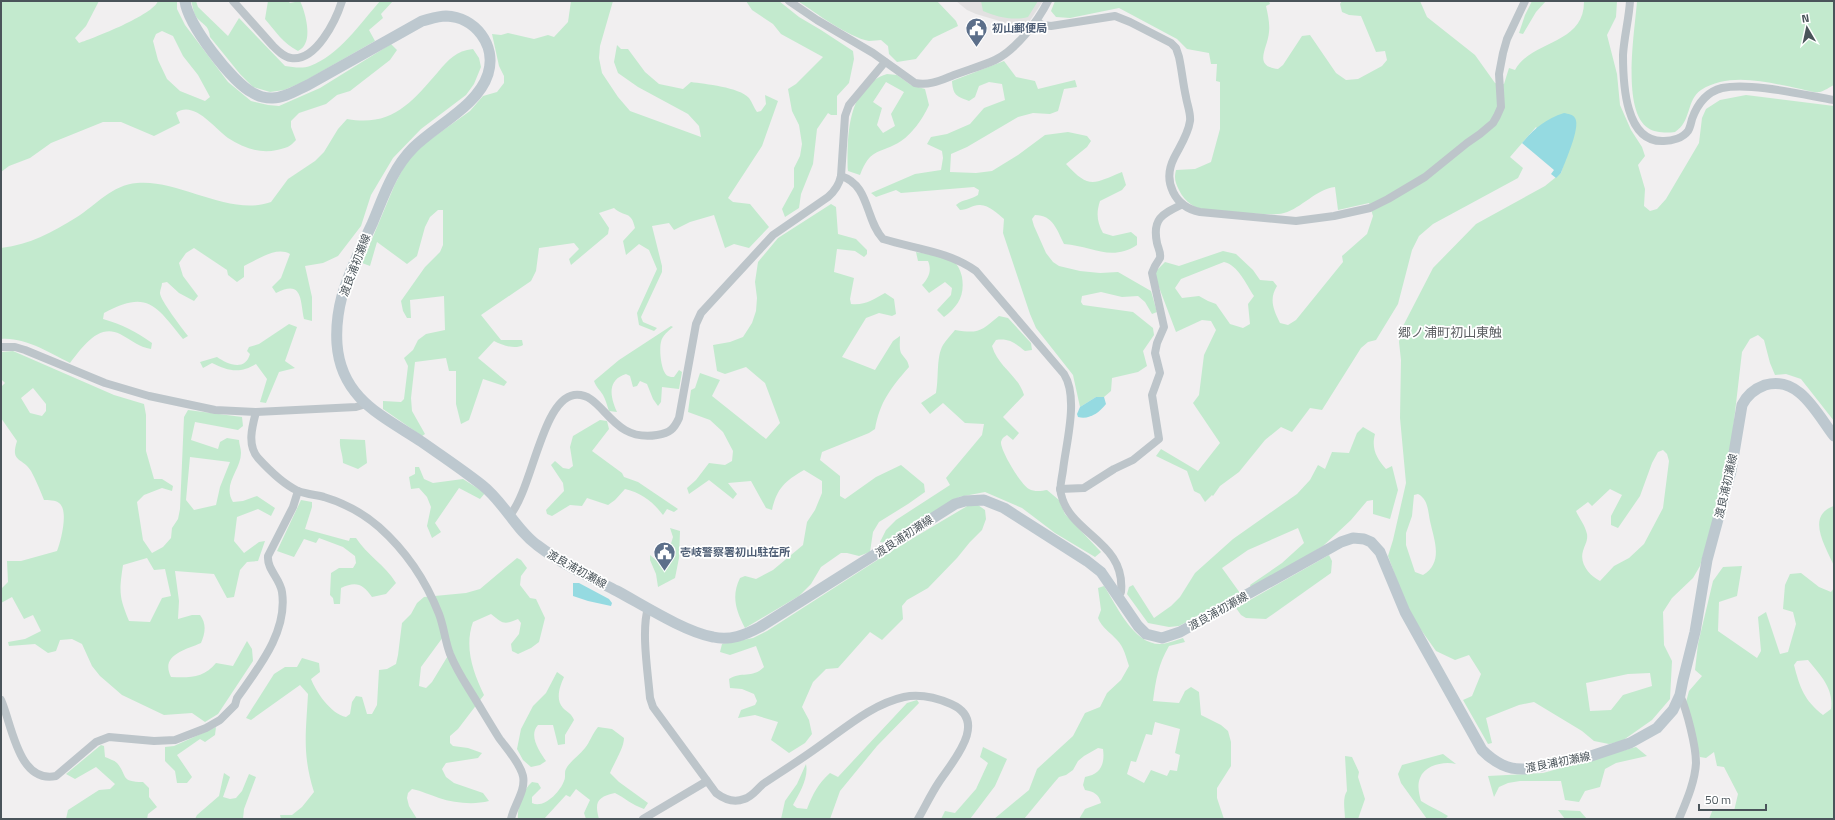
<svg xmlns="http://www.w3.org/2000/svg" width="1835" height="820" viewBox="0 0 1835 820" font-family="'Titillium Web','Noto Sans JP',sans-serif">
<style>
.education{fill:#e2e1e1}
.green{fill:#c3eace;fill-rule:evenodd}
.water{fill:#95dae1}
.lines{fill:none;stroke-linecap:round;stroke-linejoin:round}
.street{stroke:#bdc5ca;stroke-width:8}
.secondary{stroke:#bdc8cf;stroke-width:11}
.labels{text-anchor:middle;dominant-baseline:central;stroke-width:3.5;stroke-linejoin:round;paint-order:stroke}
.service-label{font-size:11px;font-weight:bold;fill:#4e5e75;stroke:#fff;text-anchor:start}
.street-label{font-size:11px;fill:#4a545a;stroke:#fff}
.quarter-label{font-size:13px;fill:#5d6063;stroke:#fff}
</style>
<rect width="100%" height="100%" fill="#f1eff0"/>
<polygon class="education" points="956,1 1043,1 1029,22 1020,27 976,14 967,10"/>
<g class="green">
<path d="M1,1H99L86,26L75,38L79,43C94,38 153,15 158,1H177V9L185,25L228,82L251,101L268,105L279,106L320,88L391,44L397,50L390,60L350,91L337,95L326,104L299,113L291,121V127L296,140C290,147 286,148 277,150C260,154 243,148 228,138C214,128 194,100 176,113L180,123L154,136L121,122H103L51,143L30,158L9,166L1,172ZM162,31L173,36L183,56L198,75L210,97L205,101L180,91L167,79L158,60L153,41L156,34Z"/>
<path d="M191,1H196L198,7L228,36L239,18L285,66C293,67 302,69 310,66C339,55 360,24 380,1H393L381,14L383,18L369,30L375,41L303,82L284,90L270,92L253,87L240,74L210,37C209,25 203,25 197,18C193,13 193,6 191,1Z"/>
<path d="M268,1H288L290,3L300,1C305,11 311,34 305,44C304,47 301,49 298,51C284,44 275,31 265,19Z"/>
<path d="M571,1H613L600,46L599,58L602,73L618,97L630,111L701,137L699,126L688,114L638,87L618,73L614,62L617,45L621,49H628L645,72L659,84L683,89L691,82C705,84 739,87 749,98C752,102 754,108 757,112L761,111L766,104L765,95L778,101L762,146L728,198L733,202L750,204L769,227L749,248L734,244L725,248L714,215L690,222L674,230L669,223L652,226L662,266V272L641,317L643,322L657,328L654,331L639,325L637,313L657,269L649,250L639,244L626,255L623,241L635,228C631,210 625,218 614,208L599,213L609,228L608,234L571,265L569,259L579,249L574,243L539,248L536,271L531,281L481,315L501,340H522L523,345C515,350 502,345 494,341L478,358L507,382L504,386L483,379L469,420L461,424L456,404V371H449L446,358L415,362L411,398L412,411L425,434L422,436L383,409V401L401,402L404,399L408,366L404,358L413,350L418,340L426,334L445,330L444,296L410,300L411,318H407L403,311L401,301L425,267L440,252L443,245V210H438L430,217L425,227L417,256L407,264L377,242L370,266L362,263L395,184L407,161L424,144L470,111L483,96L497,92L504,83V76L499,66L492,34L501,35L508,33L534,39L548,35L554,37L568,22Z"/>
<polygon points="746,1 779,1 799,17 821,30 853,51 854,59 849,83 837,96 837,115 831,115 828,113 817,129 813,164 801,194 799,208 785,217 782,209 794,187 794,168 800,156 802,144 799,125 792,111 788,89 796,84 823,57 781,34 773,24 752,10"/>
<path d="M798,1H937L956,21L958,26L933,38L916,59L897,62L889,54L888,46L881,40C878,40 873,41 869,41C848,37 816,13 798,1Z"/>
<path d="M981,1H1038L1028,17C1013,21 997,17 983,11Z"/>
<path d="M1055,1H1269L1270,4L1266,6C1268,15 1270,24 1269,32C1268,48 1252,66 1278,69L1283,65L1302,36L1310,35L1336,73L1346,80L1358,79L1382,66L1387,60L1385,51L1376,52L1361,16L1349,15L1342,12L1340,4L1342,1H1420L1427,17L1475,55L1495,83L1504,84L1509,68L1515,70C1531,40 1584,45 1584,2L1582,1H1617L1616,17L1607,35L1617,74L1620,105L1631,130L1642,147L1645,156L1638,165L1645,189L1644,206L1650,211L1657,209L1666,199L1699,143L1702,118L1706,109L1720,100L1746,95L1834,106V421L1801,379L1786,374L1775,375L1770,363L1764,340L1758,335L1750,339L1742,352L1732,438L1719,499L1700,566L1693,578L1672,598L1663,612L1664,645L1672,661L1670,699L1652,720L1622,741L1609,744L1594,741L1582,731L1534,702L1519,705L1486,718L1492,743L1488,744L1463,700L1472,696L1481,674L1469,655L1455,660L1436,651L1409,613L1388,556L1393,540L1406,483L1400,418L1401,360L1399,342L1401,330L1433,268L1476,224L1545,186L1561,173L1564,163L1536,127L1510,157L1523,168L1518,178L1433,224L1419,236L1412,250L1398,304L1376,340L1368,342L1361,348L1322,410L1310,408L1292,432L1281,427L1265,440L1239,472L1220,486L1213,496L1212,495L1205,502L1200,494L1194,491L1187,471L1156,456L1161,449L1198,471L1220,443L1193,403L1199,395L1204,355L1216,330L1211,321L1202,320L1176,332L1157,282L1155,272L1165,262L1179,266L1223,251L1236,254L1253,270L1260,280L1273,281L1277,286C1269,299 1273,309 1280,323L1288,325L1296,320L1343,262L1342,256L1367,234L1373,216L1369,203L1338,210L1335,187C1316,189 1302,208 1284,213C1272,216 1256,213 1244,213C1220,211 1191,216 1179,190C1175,182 1174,178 1176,170L1195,169L1211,162L1220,129V82L1216,81L1217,64H1211L1209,53L1187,49L1177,39L1119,8L1070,18L1056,17L1051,11ZM1224,262C1238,265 1246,284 1254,296L1248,304L1250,324L1243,328L1230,324L1216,304L1208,301L1199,296L1182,298L1175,288L1181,279ZM1663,450L1667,454L1669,461L1663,508L1644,544L1629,558L1614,566L1600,581C1590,576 1579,564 1583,551C1585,544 1588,541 1587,534C1585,525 1579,518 1576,511L1588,502L1592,506L1610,489L1622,495L1611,516V525L1618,528L1640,496L1652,463L1658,452ZM1418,494C1428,499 1428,511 1430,521C1434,540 1444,562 1423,575L1415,572L1406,545V533L1412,516L1414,495ZM1650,673L1652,686L1623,695L1611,710L1590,711L1586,683L1628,674Z"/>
<polygon points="1532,1 1546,1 1536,12 1523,34 1519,33 1525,15"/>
<path d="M1637,1H1834V85C1830,87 1824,91 1820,92C1813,93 1803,89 1796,88C1766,82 1729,72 1701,90C1686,100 1692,121 1675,132C1667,133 1655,133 1648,128C1621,110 1635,30 1637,1Z"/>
<path d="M473,49L479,58L481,67L474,84L466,95L421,129L393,158L371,195L361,226L338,256L323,263L305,266L312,297V321L304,319C300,300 303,279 276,293L272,287L281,278L290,254C276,246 257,260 244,266V277L237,282L228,275L227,270L194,248L186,253L179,263L183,276L198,296L194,301L179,293L167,282L162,283C162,286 160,290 160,293C160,300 182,328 188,336L183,339C156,306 148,289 104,313L103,319C123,325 135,331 152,343L151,349C139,347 131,340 120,334C98,323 82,348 70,363C50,353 25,337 1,339V248C31,244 51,233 77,217C96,205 112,185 137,183C179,179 230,217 271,202L288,179L315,161L324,152L338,129L347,119C392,127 411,103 438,72C449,59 456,51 473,49Z"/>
<path d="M1004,61L1016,77L1035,81L1038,89L1075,80L1077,87L1064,89L1058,111L1050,114L1033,113L1018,117L967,147L951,154L950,172L976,173L992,171L1018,155L1045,135L1068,132L1087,136L1091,141L1087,147L1066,164C1089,189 1093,184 1122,172L1126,185L1122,190L1100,201C1096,213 1097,222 1103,233L1113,236L1131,232L1137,237V245C1111,262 1092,246 1064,244C1057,230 1053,215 1035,215L1032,219L1034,226L1046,253L1053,262L1059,266L1080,271L1100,273L1118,272L1151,291L1157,312L1152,314L1145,302L1138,296L1122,297L1101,292L1082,296L1081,302L1083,305L1133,312L1153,328L1154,335L1143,351L1147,366L1138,372L1112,378L1111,391L1104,397H1096L1080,407L1073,375L1036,328L1030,314L1003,233L1004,219C998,214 988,204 979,205C973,205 967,210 960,210L956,205C963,199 971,200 978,195L979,190L974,187L901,193L896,190L876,197L871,193L915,174L941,170L943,158L942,151L927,144L931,137L947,134L970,124L984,108L1005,100L1002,84L989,82L979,86L975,97L969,101C956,96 953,95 952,81Z"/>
<path d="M887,74L897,75L911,85L925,89L929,105C924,117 911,136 898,143C876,155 871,148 860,175L848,171C847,136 847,87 887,74ZM886,82L904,92L891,114L895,126L883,133L877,125L882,108L873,102Z"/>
<path d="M831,204L836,207L838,234L856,239L867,250V254L864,257L855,251L837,249L834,272L854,278L850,299L851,304C864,306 874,299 885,293L894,299L896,314L892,316L879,313L866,318L842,357L875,370L893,341L900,336C900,341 899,348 901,353C905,359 908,360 909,367C891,388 880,401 875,429L869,433L822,452L820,460L840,476V496L845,499L876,477L901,465L924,484L925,492L908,504L879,522L873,532L870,552L859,556L847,553H841L821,567L811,584L799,596L745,628C736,611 731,596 740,578L745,576L756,579L773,570L803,545L807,522L815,510L822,493V481L804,470C785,481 777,488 772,510L766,508L751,481L728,483L737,494L733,499L709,480L689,494L687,488L696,480L709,463L725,465L732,461L733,451L723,432L710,420L688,412L691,390L695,388L700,373L720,380L712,396L766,439L780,423L765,383L746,367L725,374L717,371L713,345L730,342L743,337L752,323L756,311L757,298L755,282L758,262L778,238Z"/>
<path d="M916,252C926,254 948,256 955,263C959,266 961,273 962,277C965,296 958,306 944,317L937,310L951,295L952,288L945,282L929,293L922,285C929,278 932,270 928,261H918Z"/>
<path d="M999,316L1008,318L1031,343L1032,350L1025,351C1015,343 1009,338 996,340L992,346C998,367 1018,375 1024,395L1003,417L1019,433L1013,440L1007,435C1004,437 1002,438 1001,442C1000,450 1021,485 1029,489C1034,492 1042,491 1047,490L1059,500L1065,514L1101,552L1095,557L1055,533L1022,508L985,492L959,497L887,543L880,542L886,530L896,520L950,485L946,478L982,435L984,424L965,423L943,403L930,414L921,403L936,393C939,378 936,357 943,345C946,340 951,335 955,330C979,334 981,331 999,316Z"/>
<path d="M289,324L297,327L285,361L295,368L279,372L266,403L260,402L267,379L256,364C240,374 228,371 212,363L203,368L200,362L217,357C227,364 245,372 250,354L247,351L249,347L259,344Z"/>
<path d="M671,326L673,327C668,331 662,336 661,342C659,349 661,373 668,376C670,377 672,377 674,377L679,370L682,372L679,389L662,387L661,402L658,406L653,399L647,384L640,381L637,386L633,387L630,376L626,374C607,380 610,396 617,412L609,411C607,406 606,400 603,395C600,390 596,387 594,381L619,360Z"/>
<path d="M13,351L114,395L144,404L146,415V451L154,479H162L173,486L172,491L162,488L144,495L137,502L143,540L152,553L163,547L171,538L172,528L178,519L180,509L184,417L188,410L242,417L243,426L238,430L195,422L191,440L218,449L220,442L227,438L239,440C239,444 241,448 241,453C241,470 222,484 233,502L243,501L257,496L275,508L271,516L258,509L237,517L234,541L244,553L259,542L265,541L258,561L247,562L240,570L234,597L227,598L214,574L175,571L179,601L178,619L192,615H200C207,624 205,634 201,643C185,650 160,655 171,677C189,678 204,678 216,663L233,666L247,641L252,649L253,661L218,714L205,722L192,713L164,715L122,695L100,676L92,666L82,644L72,639L60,640L56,651L48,653L35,644L9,646L8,642L25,639L41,631L33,615L24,619L12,597L1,603V589L8,582L7,561H21L57,551C61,541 69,510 59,503C56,500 48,500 44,500C40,490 36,480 31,471C22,457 10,463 17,441L1,418V387L5,383L1,379V352ZM33,388L46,404V411L42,416L30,413L21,398ZM190,457L230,462L220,487L216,505L194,510L186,500ZM147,558L154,570L165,569L171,596L162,598L150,622L129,621C119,597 119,592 123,565Z"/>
<path d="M600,420L607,421L609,429L592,451L622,473L624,477L638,482L678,509L674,512L667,509L663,515C653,502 642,493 625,489L615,500L608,505L587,498L582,506L570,505L552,516L547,514L546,510L564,491L563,483L551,465L555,461L563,468L569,469L573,466L570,447L573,436Z"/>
<path d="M1363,427L1375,434C1371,449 1377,459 1386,469L1392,466L1398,490L1390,519L1373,514V500L1367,501L1351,520L1323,546L1252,590L1250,585L1282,563L1304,543L1298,528L1248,550L1222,568L1240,593L1179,626L1169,627L1148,623L1127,594L1129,587L1133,585L1154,618L1171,606L1180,597L1195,573L1233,539L1297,494L1310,480L1318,465L1325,469L1332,452L1349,453L1357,433Z"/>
<path d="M340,439L365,440L367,463L358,469L343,463C343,454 339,448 340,439Z"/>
<polygon points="415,467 419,467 424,479 433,483 463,479 485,493 480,499 459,488 435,523 441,532 432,538 427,526 431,507 427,497 419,488 411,489 409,477 415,474"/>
<path d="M301,500L312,502V507L305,529L349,541L350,538H356C367,555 385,565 396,583L386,594L372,597C363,584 356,581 341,588L340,604H334L333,598L330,595L331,573L339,568H353L356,563L355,556L343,547L319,538L316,543L304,539L294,557L277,551Z"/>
<path d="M969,505H978L985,510L986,519L982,530L970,542L957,558L928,588L907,600L902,606L903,619L882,640L870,632L838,668L826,669L813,682L802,707L809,720L812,734L805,743L789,753L771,740L778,722L755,715L738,718L741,710L755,705L757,701L754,694L742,689L730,688L729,679C741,671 752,679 764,667L756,646L730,655L720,652L722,644L753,638L767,631L893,550Z"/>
<path d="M1834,506V566C1826,547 1805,516 1834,506Z"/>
<polygon points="670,528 680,531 679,558 675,578 658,587 656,574 650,560 650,555 657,561 666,560 673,537"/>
<polygon points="1329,555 1332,561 1331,573 1266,619 1246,618 1241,615 1236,608"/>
<path d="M517,558L521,560L527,568L521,576L520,585L530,598L536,599L545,618L539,642L531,648L518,654L512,651L511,644L519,634L521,623L518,619C504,625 503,624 491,614L473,622C464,647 473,672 484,695L458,729L450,736V743L453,746L468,748L482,753L478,758L446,763L442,769L446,777L454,783L483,793L489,801C474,805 454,803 439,798C430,795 422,791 412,789L408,793L407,798L409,806L417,819H281L280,815H292L302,807L314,792C302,754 306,733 308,694L300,685L251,720L246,718L274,674L285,667H297L302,658L319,663L320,672L311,679C316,692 331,714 346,717L350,714L352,702L356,696L362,697L367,714H372L377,705L379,670L387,669L396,664L398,655L402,623L411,614L417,603L424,597L466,593L480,589ZM446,633L452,649L432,682L426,688L419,686L421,667Z"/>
<path d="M1742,566L1737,596L1719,602L1718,631L1757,658L1761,651L1758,617L1766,612L1780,654L1788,652L1796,624L1793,612L1783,609L1785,585L1790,574L1801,573L1819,587L1831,592L1834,588V819H1709L1713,809L1734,811L1738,794L1724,767L1717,766L1714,752L1706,758L1700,757L1686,702L1689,691L1702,676L1695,670L1698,644L1713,581L1723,567ZM1808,660C1820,675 1834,688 1831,709L1823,715C1804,700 1800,688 1794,665L1797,661Z"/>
<path d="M1104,586C1117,606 1134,646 1162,644C1169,643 1176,640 1183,638L1185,642L1169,646C1158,665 1156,679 1153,701L1179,703L1185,691L1191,687L1199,692L1201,715L1221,725L1228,731L1231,742V766L1217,788V798L1224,819H1079L1085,809L1101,803C1099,794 1094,792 1085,790L1083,785L1085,777C1101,774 1105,764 1103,749L1098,748L1084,756L1078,761L1073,770L1066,775L1059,777L1053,784L1024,819H994L1029,790L1037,769L1073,736L1085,713L1100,707L1107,693L1121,680L1129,666C1126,657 1124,647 1117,640C1110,632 1102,628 1098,618L1101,610L1098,588ZM1155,722L1180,729L1175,753L1180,755L1177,771L1170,770L1167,776L1151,770L1144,783L1127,774L1131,761L1136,762L1146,734L1152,735Z"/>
<path d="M557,672L564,677C560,686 555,699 563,708C567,712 572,714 574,720L565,735V744L558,745L553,725H538C528,736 540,752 546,761L540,765L531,767L523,760L517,749L521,729L533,706L546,693Z"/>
<path d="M917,700L919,703L877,746L840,791L830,819H781L785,801L797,784L806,764C809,778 799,794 793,805L797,808L807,809C813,793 818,784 830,773L838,777L907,703Z"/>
<polygon points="216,727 215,735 205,742 200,739 177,755 192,777 187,783 177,783 175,771 165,761 165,747 174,746"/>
<path d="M598,727L612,729L624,738C624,748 614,763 610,773L619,782L648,803L644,809C632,805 625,798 615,793C598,797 594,801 599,819H586L584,813L590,800L576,789L570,797L566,795L544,819H518C517,807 523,790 532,782L538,783L541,788L532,797V803C544,809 560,792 564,781C566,777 564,772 566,769C570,761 579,756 585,748C590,742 592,734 598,727Z"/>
<path d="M101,745L104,746L105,757C109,759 114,760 117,763C128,776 120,782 143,782L149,788V797L157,807L148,814L147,819H66L68,810L99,790L110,789L115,784L96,767L75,779L66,774Z"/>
<polygon points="983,747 1007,759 995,786 970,819 941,819 945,811 955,813 976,789 988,763 980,757"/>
<polygon points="1636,747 1647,756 1616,763 1605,769 1600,787 1585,791 1579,802 1565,800 1561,781 1520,781 1508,783 1499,787 1494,797 1488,776 1543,773"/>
<path d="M1443,754L1456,764C1444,761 1425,765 1420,778C1417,785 1419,794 1421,801C1430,807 1439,810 1448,816L1445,819H1427L1401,783L1398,774L1402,765Z"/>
<path d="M1345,756L1352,757L1359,772L1358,777L1365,799L1358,819H1345C1345,810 1342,799 1347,791Z"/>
<polygon points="224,773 230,777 223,797 230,799 236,798 242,791 249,774 256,777 244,809 243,819 195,819 197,815 219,796"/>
<polygon points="1558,810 1580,811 1587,819 1565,819"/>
</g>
<g class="water">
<path d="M1564,113C1568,114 1573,114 1575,118C1581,127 1565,162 1561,173L1556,178L1551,174L1554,170L1522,143C1534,129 1545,119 1564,113Z"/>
<path d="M1096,397H1104L1106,404C1099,413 1089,420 1078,417L1077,414L1080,407Z"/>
<polygon points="573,583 579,583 609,599 612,603 611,606 588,601 573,596"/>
</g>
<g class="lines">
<g class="street">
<path d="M233,1L273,46C278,51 284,57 291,58C316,62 336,20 342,1"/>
<path d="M789,1L817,20L873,53L915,83C930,86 941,80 954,75C967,70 982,66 995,60C1016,50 1038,21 1048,1"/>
<path d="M1630,1C1629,19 1624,37 1623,55C1623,83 1625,143 1664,141C1672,141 1683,138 1688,131C1690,128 1691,123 1692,119C1697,105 1706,92 1722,88C1751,82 1804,95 1834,100"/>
<path d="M1037,22L1043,25L1051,26L1115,16L1130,22L1171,43L1176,48L1179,57C1182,71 1183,84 1186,97C1187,104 1191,114 1190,121C1188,135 1180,146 1174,158C1162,182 1175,207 1200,212L1296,221L1334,216L1370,208L1388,199L1425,177L1467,143L1480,134L1493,123L1497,116L1501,107L1499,74L1503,53L1507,39L1525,1"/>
<path d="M841,176C870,185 865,220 883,239C915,249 948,251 976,271L1064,374C1079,398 1066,443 1063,470C1062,478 1059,487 1061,494C1070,535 1126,541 1121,592L1116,594"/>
<polyline points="1,347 15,347 25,350 105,383 149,396 215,410 256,412 356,407 366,404"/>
<path d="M256,412C252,427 247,445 258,458C269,470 283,484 298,491C306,494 316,495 324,497C344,503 364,514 379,527C406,551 426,581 439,614C444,627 445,641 450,654C455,666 462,678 469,689C479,705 489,722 499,738C507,749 520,763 523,776C526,791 514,805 511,819"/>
<path d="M1060,489L1084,488L1114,469L1133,460L1159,439L1152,395L1160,373L1155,353L1157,343L1164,327L1152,273L1155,266L1160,258C1161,252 1158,248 1157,243C1152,219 1162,214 1181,205"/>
<path d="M510,515C532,490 542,400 574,395C604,391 609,443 657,435C670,433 674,429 679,418L696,324L701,313L773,235L828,197C835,191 839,185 841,176L845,116L849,105L885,62"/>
<path d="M648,608C641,631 648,673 650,698L653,707L716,793C724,799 734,803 744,799C752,797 757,789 763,784C781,772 800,760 818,747C844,729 872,704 904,697C919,694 937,698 951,704C990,721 952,762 939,782C931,794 925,807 918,819"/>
<path d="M1,700C12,724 18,784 56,776L96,742L109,737L154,741L175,740L206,728L220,720L235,705L237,698C258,668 288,632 282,592C280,578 267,570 268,556L293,507L298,491"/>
<polyline points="643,819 707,781"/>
<path d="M1679,819C1686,802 1695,782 1696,763C1696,746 1687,711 1680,695"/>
</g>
<path class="secondary" d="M185,1C188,25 232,82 253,93C258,96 265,98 271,98C283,99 297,90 308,85L422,21C430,19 438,16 446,16C475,17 497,45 488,74C478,106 436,125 413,148C392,169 383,198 372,224C361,247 349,272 342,296C338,311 336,329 337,344C341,399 383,416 422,442C442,456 463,470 482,485C504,502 516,530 537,545C562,564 590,577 617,591C643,605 685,632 713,637C730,641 745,635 760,627L955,504L965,501L984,500L1004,508L1087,561L1101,572L1138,626L1146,634L1162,638L1180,632L1341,542L1353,538L1364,539L1371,542L1380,552L1405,612L1482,750C1495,763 1508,770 1526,769L1591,756L1630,743L1657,728L1673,710L1680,695L1683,680L1695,632L1707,560L1731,471L1742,405C1747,395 1754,389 1765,385C1799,375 1817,414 1834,436"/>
</g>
<defs>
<symbol id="civic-pin" viewBox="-11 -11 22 30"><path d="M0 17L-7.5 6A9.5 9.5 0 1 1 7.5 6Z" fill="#5c6f8a" stroke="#fff"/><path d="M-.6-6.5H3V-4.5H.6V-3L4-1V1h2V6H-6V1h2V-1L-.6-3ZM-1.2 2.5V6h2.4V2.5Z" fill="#fff"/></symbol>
</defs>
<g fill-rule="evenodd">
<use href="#civic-pin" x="964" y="16" width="25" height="34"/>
<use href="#civic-pin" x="652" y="540" width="25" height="34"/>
</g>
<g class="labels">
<g class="service-label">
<text x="992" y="28">初山郵便局</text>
<text x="680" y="552">壱岐警察署初山駐在所</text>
</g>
<g class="street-label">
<text transform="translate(355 265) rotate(-69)">渡良浦初瀬線</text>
<text transform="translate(1726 486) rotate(-77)">渡良浦初瀬線</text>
<text transform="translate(904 536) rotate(-33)">渡良浦初瀬線</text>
<text transform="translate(577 569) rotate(29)">渡良浦初瀬線</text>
<text transform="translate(1218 611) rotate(-29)">渡良浦初瀬線</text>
<text transform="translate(1558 762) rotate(-11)">渡良浦初瀬線</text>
</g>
<g class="quarter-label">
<text x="1450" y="332">郷ノ浦町初山東触</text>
</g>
</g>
<rect width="1835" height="820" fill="none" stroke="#4a545a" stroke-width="4"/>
<g transform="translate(1807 28) rotate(351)" stroke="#ffffff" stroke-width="3" paint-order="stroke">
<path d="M0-3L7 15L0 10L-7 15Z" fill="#4a545a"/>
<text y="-6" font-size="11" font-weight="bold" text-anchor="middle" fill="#4a545a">N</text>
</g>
<path d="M1699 804v6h67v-6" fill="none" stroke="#4a545a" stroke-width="2"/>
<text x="1705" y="804" font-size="12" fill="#4a545a" stroke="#ffffff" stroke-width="3" paint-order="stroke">50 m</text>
</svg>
